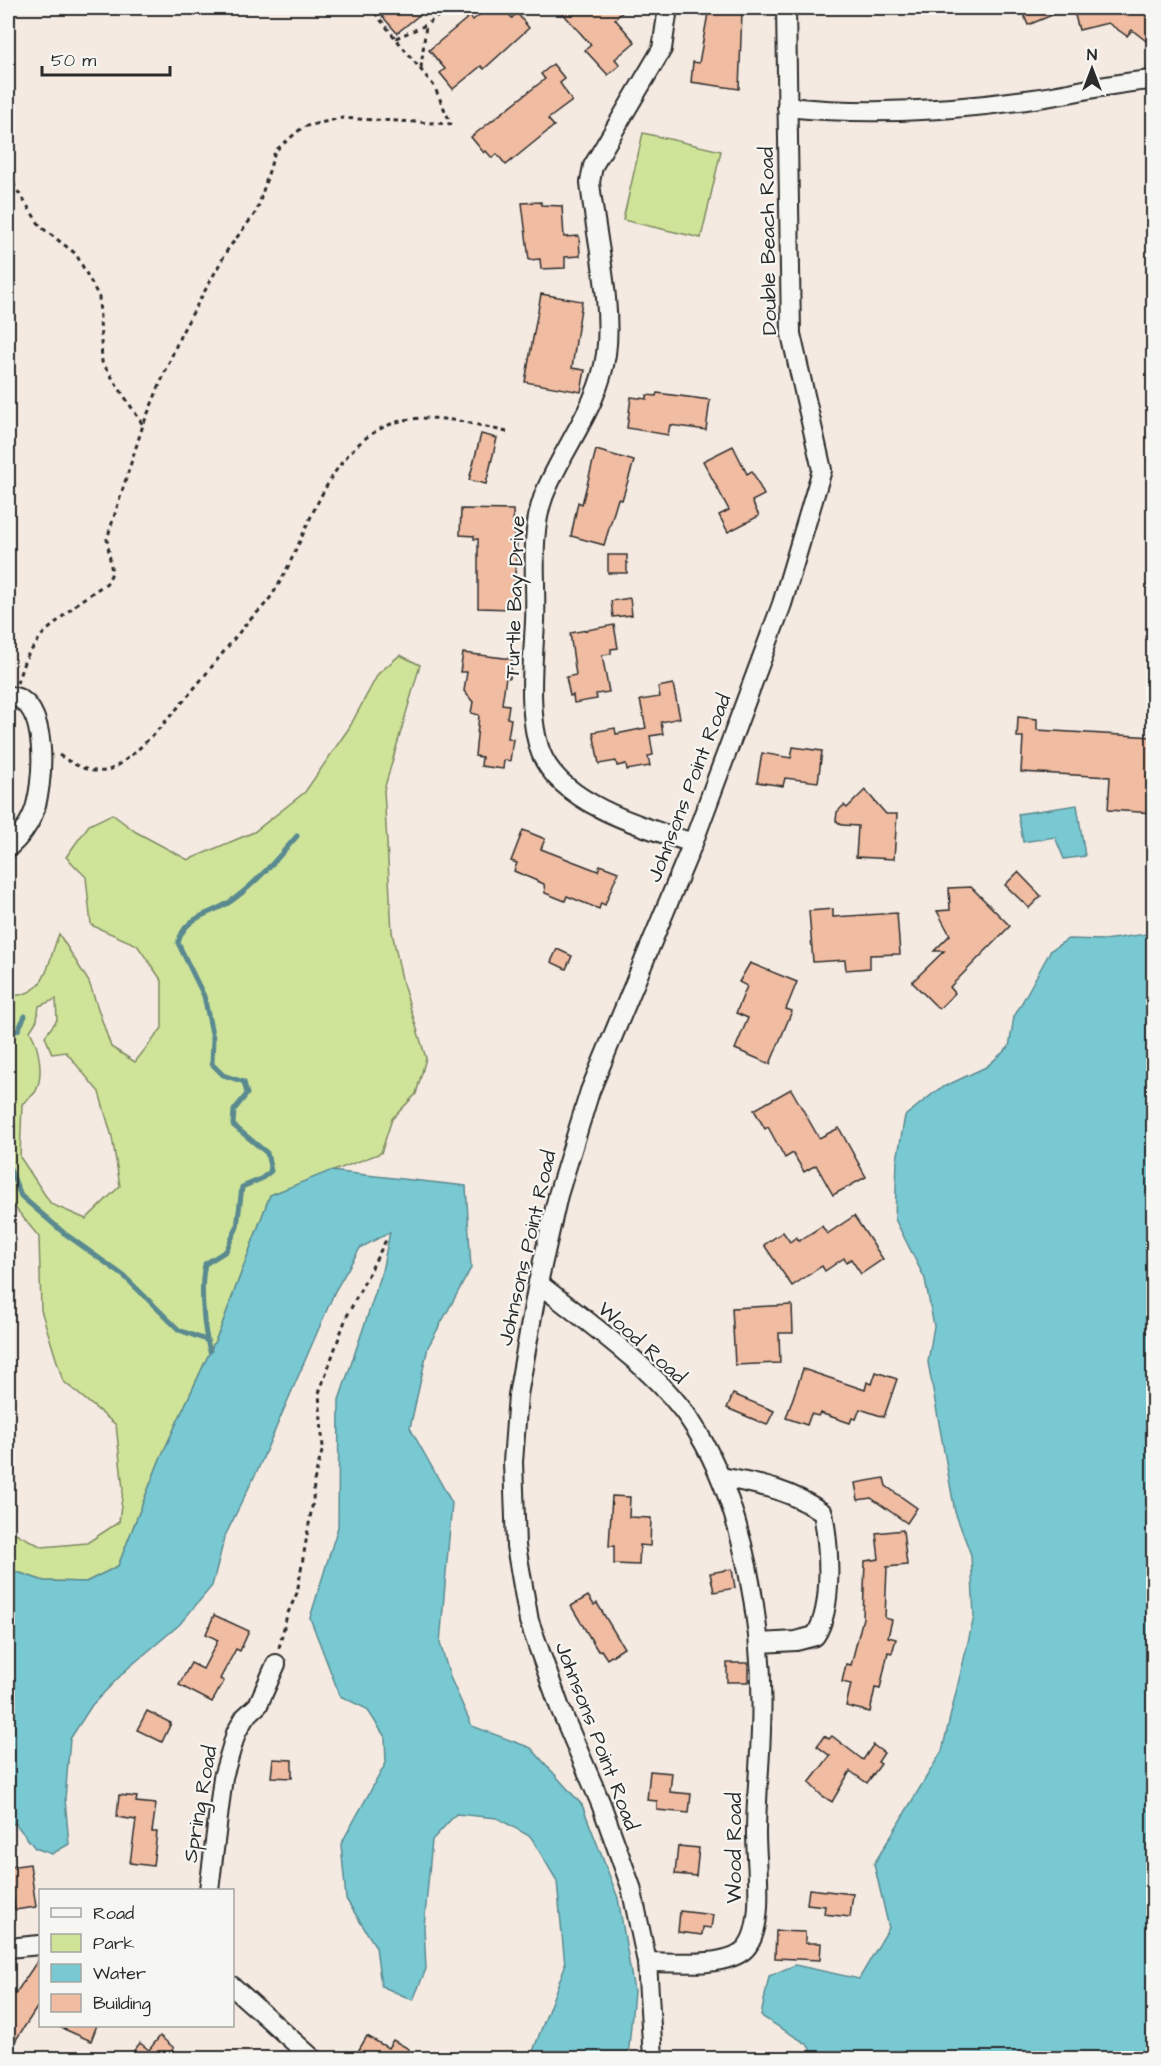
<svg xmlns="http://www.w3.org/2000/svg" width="1161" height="2066" viewBox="0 0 1161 2066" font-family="'Architects Daughter',sans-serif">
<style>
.green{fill:#cfe499;stroke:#7d8862;stroke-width:1.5;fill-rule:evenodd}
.water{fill:#79c9d3;stroke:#5a8a90;stroke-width:1.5}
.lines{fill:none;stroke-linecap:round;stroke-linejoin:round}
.stream{stroke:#5a8a90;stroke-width:5}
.building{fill:#f0bca2;stroke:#2b2b2b;stroke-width:1.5}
.minor-casing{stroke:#2b2b2b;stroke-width:22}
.path{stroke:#2b2b2b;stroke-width:3;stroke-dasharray:4.5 4.5;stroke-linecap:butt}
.minor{stroke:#f6f6f2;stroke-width:18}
.labels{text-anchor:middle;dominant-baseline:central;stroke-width:4.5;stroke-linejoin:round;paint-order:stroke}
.street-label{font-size:21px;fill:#2b2b2b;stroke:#f6f6f2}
</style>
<rect width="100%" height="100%" fill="#f5eae2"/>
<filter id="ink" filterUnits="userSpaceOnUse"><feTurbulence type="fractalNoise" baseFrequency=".0167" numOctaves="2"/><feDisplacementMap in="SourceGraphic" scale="12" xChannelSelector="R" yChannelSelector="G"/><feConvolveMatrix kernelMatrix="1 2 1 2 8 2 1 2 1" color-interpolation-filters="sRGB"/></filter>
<g filter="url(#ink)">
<g class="green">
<polygon points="643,133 721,151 701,238 623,220"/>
<path d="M400,655L420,665L384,790L392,932L403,984L426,1058L416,1094L392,1119L381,1153L270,1195L220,1330L160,1459L118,1566L86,1582L44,1581L11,1570L8,1566V1529L42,1547L87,1543L119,1522L123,1489L116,1425L63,1381L41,1310L39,1237L8,1199V996C49,996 46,965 59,934L89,982L111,1047L135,1062L162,1028V981L137,945L91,925L86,877L66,857L89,825L112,814L136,832L188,860L254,832L305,792L349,728L378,674ZM56,999L57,1020L45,1036L52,1054L66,1052L99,1092L112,1137L120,1186L86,1219L51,1204L20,1157L22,1104C26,1100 33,1096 36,1091C44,1073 39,1047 30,1031L37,1020L39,1006Z"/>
</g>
<g class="water">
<polygon points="1077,805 1085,856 1064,859 1055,837 1023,842 1018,814"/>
<polygon points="1153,933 1153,2058 815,2058 807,2044 761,2016 769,1976 795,1965 859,1979 889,1928 874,1864 942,1751 974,1617 971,1555 955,1512 928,1362 934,1326 925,1279 895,1219 897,1160 905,1116 939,1089 986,1067 1009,1047 1014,1017 1051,950 1068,939 1104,940"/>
<polygon points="330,1171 466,1186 471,1268 428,1347 410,1428 452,1503 440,1643 450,1677 472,1726 531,1748 582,1805 618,1898 634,1991 628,2058 536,2058 532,2054 565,1966 557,1881 531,1837 497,1818 456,1814 432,1840 424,1927 426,1969 413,2000 381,1986 376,1947 346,1899 341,1844 386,1763 385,1737 367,1709 340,1696 310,1618 338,1527 339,1400 381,1276 390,1232 360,1248 335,1291 259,1467 225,1536 212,1586 179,1625 127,1669 92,1705 70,1739 65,1799 69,1844 52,1854 35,1848 15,1823 8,1827 8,1566 11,1570 44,1581 86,1582 118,1566 160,1459 220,1330 270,1195"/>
</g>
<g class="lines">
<g class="stream">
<polyline points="8,1034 18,1030 25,1016"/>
<polyline points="8,1164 21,1196 64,1233 124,1276 179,1330 206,1340"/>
<path d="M210,1351C203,1329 200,1286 205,1264L226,1251L237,1227L242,1187L261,1179L271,1171L267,1153L233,1125L234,1110L247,1094L244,1082L223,1075L212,1064L213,1038L204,996L178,943C186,913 214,915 234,899C258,881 278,858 297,836"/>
</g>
</g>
<g class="building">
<polygon points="375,8 428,8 397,33"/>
<polygon points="488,8 503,8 512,18 517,13 529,28 484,69 481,66 453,89 440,73 445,69 429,50 470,16 473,20"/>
<polygon points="558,8 627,8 615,19 635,42 615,59 620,65 608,75 585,50 591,45"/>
<polygon points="709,8 739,8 739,11 742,12 739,89 691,82 693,62 699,63"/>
<polygon points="1021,8 1069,8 1028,25"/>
<polygon points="1073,8 1135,8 1154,20 1154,47 1132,30 1127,36 1108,23 1079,30"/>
<polygon points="553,64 565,79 560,83 572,101 548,119 554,126 506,165 497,154 492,158 486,151 484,153 471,137 545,79 541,74"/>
<polygon points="541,202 541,205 562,206 564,237 579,236 580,256 565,257 565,268 541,269 540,259 529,260 522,203"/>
<polygon points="541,294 582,301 572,368 585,370 581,392 525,382"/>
<polygon points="657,393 710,400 706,430 670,425 668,435 627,428 631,397 647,399 647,395 656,396"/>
<polygon points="481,434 497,438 486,484 469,480"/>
<polygon points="733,446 747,474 752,471 764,495 752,501 759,516 728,532 719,515 729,510 703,461"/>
<polygon points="596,450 634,461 622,500 618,499 604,545 571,536 578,502 582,504"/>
<polygon points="461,509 513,510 514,541 517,541 513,609 478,608 478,539 474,539 474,536 460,535"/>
<rect x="608" y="555" width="19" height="18"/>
<polygon points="630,598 632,615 613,617 611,601"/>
<polygon points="614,625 618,648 611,649 611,654 602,655 609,692 596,694 597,699 574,703 573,695 570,696 566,677 576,675 570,633"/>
<polygon points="463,653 512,659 510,678 506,677 502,704 509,705 507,718 511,719 508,738 513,739 510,761 504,760 503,769 481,766 482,757 475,756 479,715 471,713 473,702 464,691 467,672 460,672"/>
<polygon points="673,684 680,718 661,722 663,734 650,736 653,755 648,756 650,766 627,770 626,764 617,766 616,761 599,764 593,732 615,728 616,734 646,728 640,700 660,697 658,687"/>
<polygon points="1018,717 1037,719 1037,730 1154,737 1154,813 1108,810 1110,777 1021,772 1023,737 1017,737"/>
<polygon points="793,747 822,751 818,782 785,778 783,786 757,782 762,753 791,758"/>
<polygon points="865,790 886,814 897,814 894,859 856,857 858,826 842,825 836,821 837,812 844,805 847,808"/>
<polygon points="523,830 545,839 541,849 598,871 600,865 618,872 605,905 601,903 599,909 567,896 565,901 545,893 544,884 514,871 517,863 511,861"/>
<polygon points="1018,872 1041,896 1029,908 1005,885"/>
<polygon points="971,887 1010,926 950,987 955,993 939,1009 912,982 944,951 934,951 950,935 937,911 950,910 949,888"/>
<polygon points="833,909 833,917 897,913 900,954 870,955 870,968 846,970 845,960 813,962 809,911"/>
<polygon points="557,949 572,956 566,969 551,962"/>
<polygon points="750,963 797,982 786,1009 792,1011 770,1064 735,1049 748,1018 736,1013 747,986 739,982"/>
<polygon points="791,1089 819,1138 839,1128 866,1177 833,1195 816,1165 804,1172 793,1153 785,1158 768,1127 765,1129 754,1110"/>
<polygon points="854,1216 883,1259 861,1274 851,1259 846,1262 844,1258 825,1271 822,1266 792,1286 764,1245 783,1232 790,1242 796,1237 799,1241 822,1226 827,1234"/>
<polygon points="792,1305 793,1333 779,1333 780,1363 735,1365 732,1308"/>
<polygon points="803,1369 865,1390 867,1382 872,1384 876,1372 897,1379 884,1417 860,1409 856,1419 852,1418 850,1423 820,1413 818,1416 811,1414 807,1425 786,1418"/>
<polygon points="733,1394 774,1411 767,1425 727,1408"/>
<polygon points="884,1478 886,1486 917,1508 907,1523 871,1498 858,1500 855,1483"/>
<polygon points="612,1496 630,1497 629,1517 651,1518 650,1546 640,1545 639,1565 614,1564 614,1546 609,1546"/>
<polygon points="903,1530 907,1565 887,1567 885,1618 892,1620 888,1637 896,1639 892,1653 888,1652 880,1689 875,1688 870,1712 846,1706 851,1684 842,1682 846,1664 851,1665 863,1618 865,1561 879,1559 876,1533"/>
<polygon points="732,1569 735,1588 714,1592 710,1573"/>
<polygon points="588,1596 594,1605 597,1603 624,1648 607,1659 601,1650 598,1651 571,1606"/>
<polygon points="214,1615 249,1631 240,1651 236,1649 220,1679 224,1681 212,1702 179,1685 191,1663 203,1669 218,1640 206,1634"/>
<rect x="727" y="1663" width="21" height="19"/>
<polygon points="147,1711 171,1723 162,1742 137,1730"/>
<polygon points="824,1736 829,1739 832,1736 863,1760 873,1745 884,1753 878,1762 881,1764 867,1783 850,1771 832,1802 821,1795 809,1783 830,1756 817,1746"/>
<polygon points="273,1759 292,1760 292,1778 271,1777"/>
<polygon points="650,1771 672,1773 670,1792 691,1794 689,1813 657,1810 657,1801 647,1800"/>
<polygon points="119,1795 137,1797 136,1802 156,1804 152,1832 157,1832 153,1866 130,1863 136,1820 117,1817"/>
<polygon points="678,1846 699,1848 696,1876 675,1874"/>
<polygon points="30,1864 36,1907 15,1910 9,1867"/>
<polygon points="809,1889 853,1894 850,1917 824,1914 825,1906 807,1904"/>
<polygon points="680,1911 713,1915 711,1928 703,1927 702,1935 678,1932"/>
<polygon points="776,1931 805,1932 805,1943 821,1943 820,1960 775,1958"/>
<polygon points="40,1957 40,2003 8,2052 8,1987 16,1993"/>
<polygon points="55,2025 97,2025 91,2041"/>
<polygon points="160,2036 174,2048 165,2058 128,2058 140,2043 149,2050"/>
<polygon points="367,2036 388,2048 393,2040 409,2049 405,2058 354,2058"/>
</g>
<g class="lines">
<defs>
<g id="minor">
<path d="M668,8L662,49L593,166L590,182C595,234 613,304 606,354C599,406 563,447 544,495C529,535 537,580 535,622C533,660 527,716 541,753C561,804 645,828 693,843"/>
<path d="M787,107C866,115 948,111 1026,100C1068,95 1111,82 1154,80"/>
<path d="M8,696C51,697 44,787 33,814C28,827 18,839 8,848"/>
<path d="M538,1283C586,1321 655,1369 690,1420C745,1502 765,1632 761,1730C760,1765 756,1799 756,1834C756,1864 766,1927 745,1949C726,1968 672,1962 647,1962"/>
<path d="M721,1477C761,1485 789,1489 823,1513C829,1545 834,1608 815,1636L796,1641L760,1643"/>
<polyline points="209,1890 223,1777 236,1733 245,1717 258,1705 276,1664"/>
<polyline points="8,1948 40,1945"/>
<polyline points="232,1986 312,2058"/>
<polyline points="653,2058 647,1962 631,1887 601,1804 560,1708 529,1621 516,1546 513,1462 518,1395 538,1283 558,1195 590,1091 693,843 782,604 822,470 791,334 786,8"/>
</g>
</defs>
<use href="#minor" class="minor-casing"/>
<g class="path">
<polyline points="396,38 426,25 449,8"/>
<polyline points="421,68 426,25"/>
<polyline points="8,166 15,187 41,227 76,254 99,297 102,362 143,425"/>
<polyline points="17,683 25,659 42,635 80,601 107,583 112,573 107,539 143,425 181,334 228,249 257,211 275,151 303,127 341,118 451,124 434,86 371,8"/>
<path d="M59,755C73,764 87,773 105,771C138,765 218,658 242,629C251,617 264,608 272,595C308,541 323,450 391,424C429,410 473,424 511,433"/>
<polyline points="8,1318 8,1325"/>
<polyline points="279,1648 287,1615 297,1593 313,1501 314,1481 323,1448 319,1393 346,1318 386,1240"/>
</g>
<use href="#minor" class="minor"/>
</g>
</g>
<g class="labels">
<g class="street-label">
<text transform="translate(768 241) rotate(-91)">Double Beach Road</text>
<text transform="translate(515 597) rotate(-88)">Turtle Bay Drive</text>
<text transform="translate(689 788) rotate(-69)">Johnsons Point Road</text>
<text transform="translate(527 1248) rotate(-77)">Johnsons Point Road</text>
<text transform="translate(642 1343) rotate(42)">Wood Road</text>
<text transform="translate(597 1736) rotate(69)">Johnsons Point Road</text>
<text transform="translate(200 1804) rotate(-80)">Spring Road</text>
<text transform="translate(734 1848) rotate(-90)">Wood Road</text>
</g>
</g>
<rect width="1161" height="2066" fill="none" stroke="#f6f6f2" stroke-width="30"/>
<rect x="15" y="15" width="1131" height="2036" fill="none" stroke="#2b2b2b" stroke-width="2" filter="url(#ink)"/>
<rect x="39" y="1889" width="195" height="138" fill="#f6f6f2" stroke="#a5a5a2" stroke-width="1.5"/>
<rect x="51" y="1908" width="30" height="9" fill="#f6f6f2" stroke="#a5a5a2" stroke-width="1.5"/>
<text x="93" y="1919" font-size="18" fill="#2b2b2b">Road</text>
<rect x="51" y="1934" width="30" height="18" fill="#cfe499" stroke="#a5a5a2" stroke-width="1.5"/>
<text x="93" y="1949" font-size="18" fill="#2b2b2b">Park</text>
<rect x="51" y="1964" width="30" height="18" fill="#79c9d3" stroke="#a5a5a2" stroke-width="1.5"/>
<text x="93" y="1979" font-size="18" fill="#2b2b2b">Water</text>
<rect x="51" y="1994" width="30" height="18" fill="#f0bca2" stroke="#a5a5a2" stroke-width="1.5"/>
<text x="93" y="2009" font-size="18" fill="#2b2b2b">Building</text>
<g transform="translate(1092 69)" stroke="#f6f6f2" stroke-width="4.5" paint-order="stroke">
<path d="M0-4.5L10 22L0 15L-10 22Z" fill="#2b2b2b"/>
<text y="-9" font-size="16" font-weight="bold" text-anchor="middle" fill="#2b2b2b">N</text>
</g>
<path d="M42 66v9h128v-9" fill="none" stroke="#2b2b2b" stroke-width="3"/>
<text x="51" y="66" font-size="18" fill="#2b2b2b" stroke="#f6f6f2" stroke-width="4.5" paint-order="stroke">50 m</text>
</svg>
